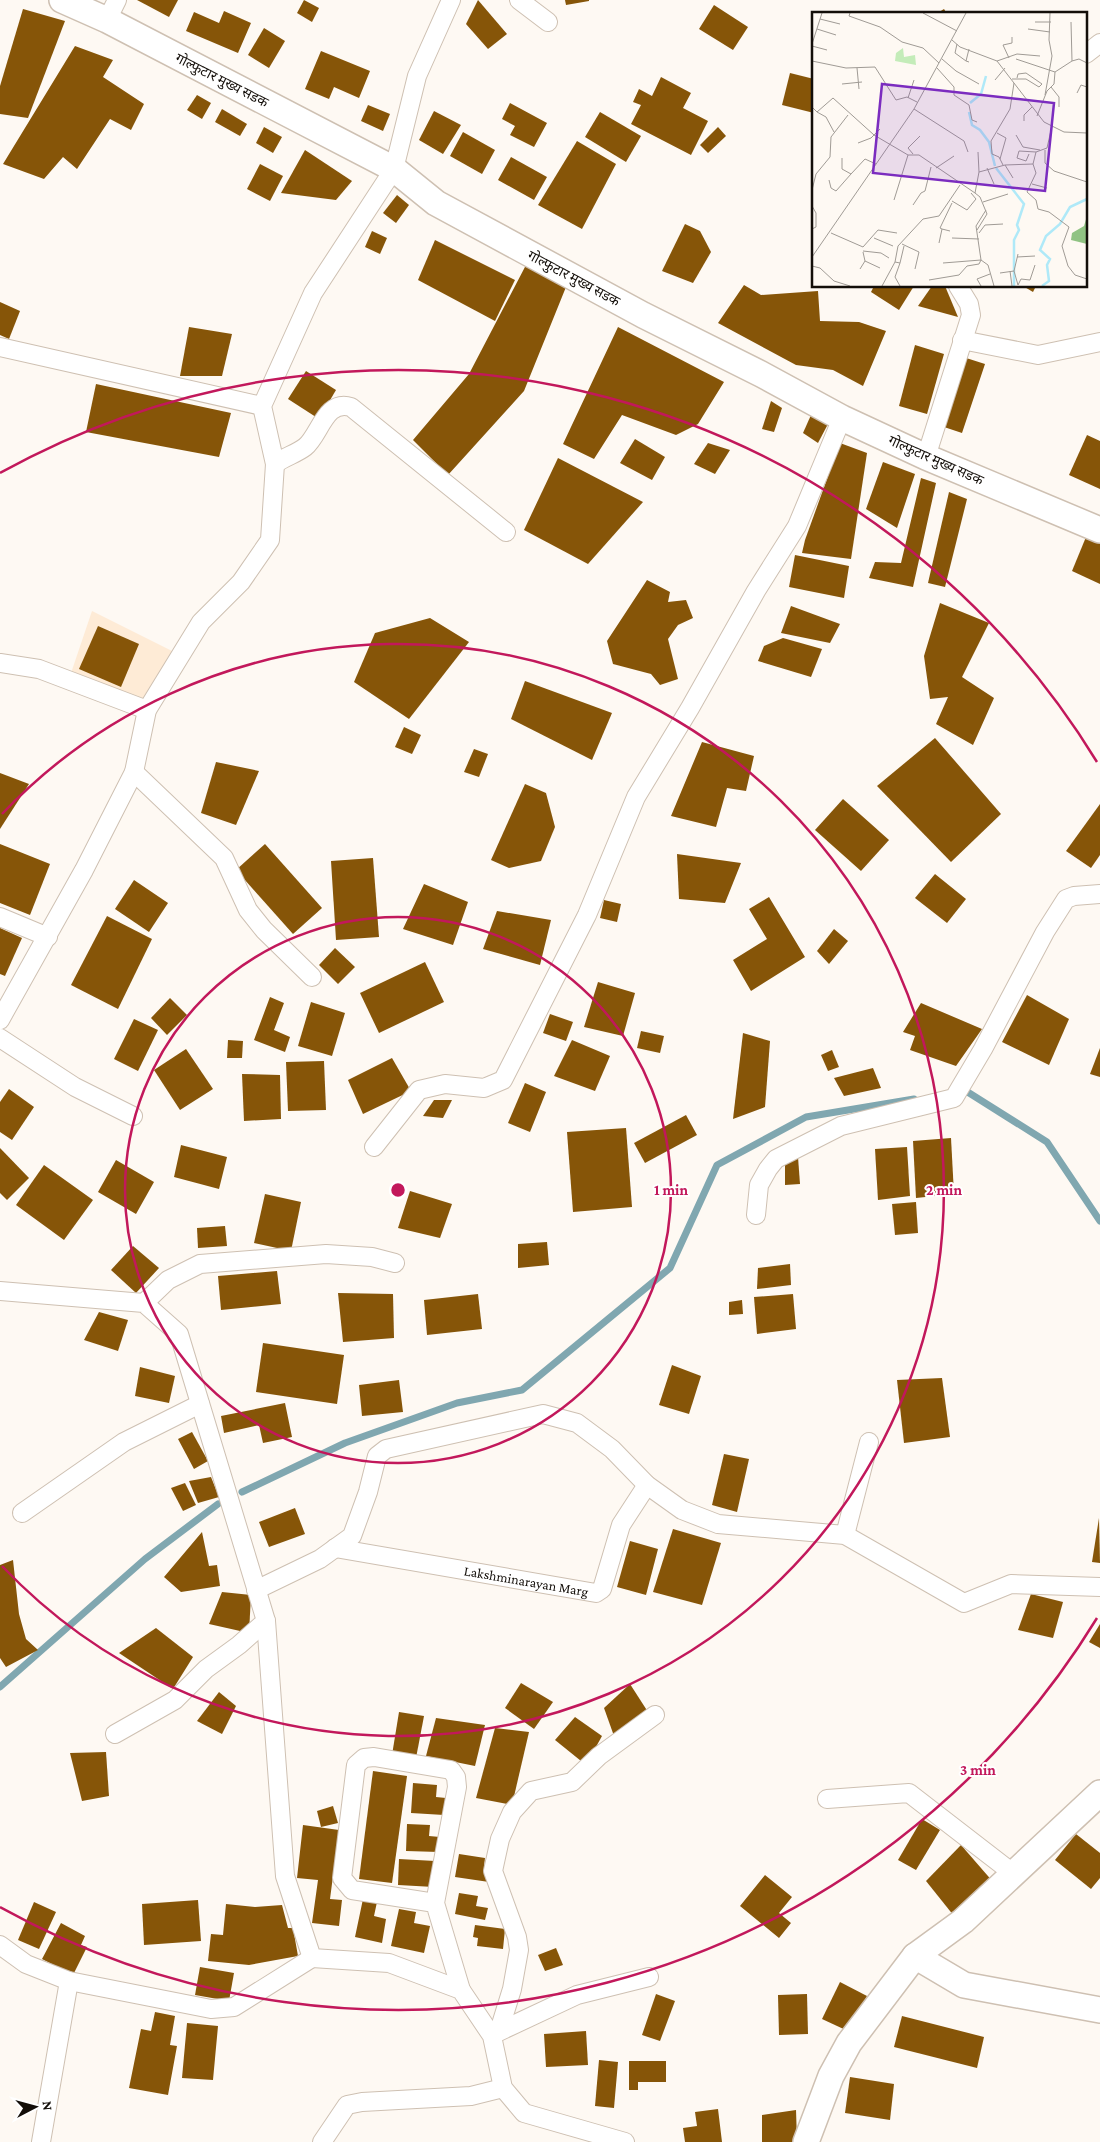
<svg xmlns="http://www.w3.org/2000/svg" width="1100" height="2142" viewBox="0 0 1100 2142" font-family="'Crimson Pro','Noto Sans Devanagari',serif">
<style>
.built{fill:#feebd6}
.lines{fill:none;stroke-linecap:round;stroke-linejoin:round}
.stream{stroke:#80a7b0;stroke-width:7}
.building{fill:#865508}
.street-casing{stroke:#cec0b2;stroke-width:20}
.secondary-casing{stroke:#cec0b2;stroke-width:28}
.street{stroke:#fff;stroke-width:18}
.secondary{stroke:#fff;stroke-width:25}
.ring{fill:none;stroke:#c2185b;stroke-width:2.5}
.labels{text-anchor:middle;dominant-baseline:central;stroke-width:4;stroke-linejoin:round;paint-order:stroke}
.street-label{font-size:14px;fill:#130e09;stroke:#fff}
.inset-river{fill:none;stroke:#afe9f8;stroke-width:2.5}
.inset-road{fill:none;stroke:#a09b95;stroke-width:1}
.view{fill:#7b2cbf;fill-opacity:0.15;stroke:#7b2cbf;stroke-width:2.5}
.inset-edge{fill:none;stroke:#130e09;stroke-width:2.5}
.centre{fill:#c2185b;stroke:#fff;stroke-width:2.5}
.ring-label{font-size:15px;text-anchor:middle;font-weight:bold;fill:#c2185b;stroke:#fff;stroke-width:4;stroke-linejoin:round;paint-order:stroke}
</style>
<rect width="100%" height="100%" fill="#fef9f3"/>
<polygon class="built" points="92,611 176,653 145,701 70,676"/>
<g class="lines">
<g class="stream">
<polyline points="960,1092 966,1091 1047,1142 1100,1221"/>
<polyline points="242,1492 345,1443 457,1403 522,1390 670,1268 717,1165 806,1117 914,1099"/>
<polyline points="0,1687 145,1559 218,1504"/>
</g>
</g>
<g class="building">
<polygon points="137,0 178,0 169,17"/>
<polygon points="304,0 319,8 312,22 297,13"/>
<polygon points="478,0 507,34 488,49 466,24"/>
<polygon points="565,0 589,0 589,1 566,5"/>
<polygon points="714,5 748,27 733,50 699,29"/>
<polygon points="23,9 65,21 28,118 0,114 0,86"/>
<polygon points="944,9 947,14 936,14"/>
<polygon points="224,11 251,23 238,53 186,31 194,12 219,23"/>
<polygon points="264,28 285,41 269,68 248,55"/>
<polygon points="75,46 113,60 103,77 144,104 131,130 110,119 77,169 63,157 44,179 3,164"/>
<polygon points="321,51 370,71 359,98 334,87 329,99 305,89"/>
<polygon points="790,73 814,79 814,113 782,105"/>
<polygon points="661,77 691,93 683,108 708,121 691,155 631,124 641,105 633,102 639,89 652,96"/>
<polygon points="197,95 211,103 202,119 187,110"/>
<polygon points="510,103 547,123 534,147 510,135 515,126 502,119"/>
<polygon points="368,105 390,114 383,131 361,121"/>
<polygon points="222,109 247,124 240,136 215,122"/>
<polygon points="434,111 461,125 443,154 419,140"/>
<polygon points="600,112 641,136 626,162 585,137"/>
<polygon points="264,127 282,137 273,153 256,143"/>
<polygon points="718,127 726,136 708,153 700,145"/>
<polygon points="463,132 495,150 482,174 450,156"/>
<polygon points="577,141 616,164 582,229 538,205"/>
<polygon points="305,150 352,181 336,200 281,193"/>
<polygon points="511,157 547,177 534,200 498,180"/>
<polygon points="260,164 283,176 270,201 247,189"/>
<polygon points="397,195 409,205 396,223 383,213"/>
<polygon points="685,224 700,231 711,252 693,283 662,271"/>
<polygon points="372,231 387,238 380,254 365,247"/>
<polygon points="435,240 515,280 495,321 418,280"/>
<polygon points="526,265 566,287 524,391 448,475 413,440 469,374"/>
<polygon points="744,285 761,295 818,291 820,321 859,322 886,331 863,386 833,370 796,365 718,323"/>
<polygon points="874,286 914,286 899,310 871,292"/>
<polygon points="932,286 945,286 958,317 918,306"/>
<polygon points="1023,286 1036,286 1033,292"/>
<polygon points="0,302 20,311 9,339 0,335"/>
<polygon points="189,327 232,334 222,376 180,376"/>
<polygon points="618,327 724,382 698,424 676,435 622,415 594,459 563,444"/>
<polygon points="915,345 944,354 927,414 899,406"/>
<polygon points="963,357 985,364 962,433 941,426"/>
<polygon points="306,371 336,390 319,419 288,399"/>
<polygon points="96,384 231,413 219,457 86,432"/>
<polygon points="771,401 782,408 774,432 762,429"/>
<polygon points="811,415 828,424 818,443 803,433"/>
<polygon points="1087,435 1100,441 1100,489 1069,475"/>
<polygon points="635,439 665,457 652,480 620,463"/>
<polygon points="708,443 730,450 715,474 694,464"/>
<polygon points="840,443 867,453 851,559 802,553 805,540"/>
<polygon points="558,458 643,502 588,564 524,530"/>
<polygon points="883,462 915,474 897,528 866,509"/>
<polygon points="921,478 936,483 913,587 869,578 875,562 901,563"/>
<polygon points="949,492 967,499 945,587 928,583"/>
<polygon points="1086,537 1100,543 1100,584 1072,571"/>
<polygon points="795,555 849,566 844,598 789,587"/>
<polygon points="647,580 670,592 668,602 686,600 693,618 678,625 668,639 678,679 660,685 651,674 613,664 607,641"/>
<polygon points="940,603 989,623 962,677 994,698 973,745 936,724 948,697 930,699 924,656"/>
<polygon points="791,606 840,624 830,643 781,633"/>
<polygon points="430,618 469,642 409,719 354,682 375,633"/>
<polygon points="98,626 139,644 121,687 79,669"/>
<polygon points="783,638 822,649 811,677 758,661 764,646"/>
<polygon points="525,681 612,713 592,760 511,719"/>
<polygon points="404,727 421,735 412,754 395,747"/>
<polygon points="935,738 1001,814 951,862 877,786"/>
<polygon points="702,742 754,756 746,791 727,788 716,827 671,816"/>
<polygon points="474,749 488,754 479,777 464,772"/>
<polygon points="216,762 259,771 236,825 201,813"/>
<polygon points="0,773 29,784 0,829"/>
<polygon points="525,784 546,793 555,827 541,861 509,868 491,860"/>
<polygon points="843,799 889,840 861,871 815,830"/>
<polygon points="1100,804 1100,855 1091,868 1066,851"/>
<polygon points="0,844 50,864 30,915 0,903"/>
<polygon points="265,844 322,908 293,934 236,870"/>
<polygon points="677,854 741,863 725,903 679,899"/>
<polygon points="373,858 379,937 336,940 331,861"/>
<polygon points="935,874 966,899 947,923 915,898"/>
<polygon points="134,880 168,903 149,932 115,909"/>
<polygon points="424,884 468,902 453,945 403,929"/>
<polygon points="769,897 805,957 751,991 733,960 767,939 749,909"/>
<polygon points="604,900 621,904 617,922 600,918"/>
<polygon points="497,911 551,920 540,965 483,949"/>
<polygon points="107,916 152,939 118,1009 71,985"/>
<polygon points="0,928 22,938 5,976 0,974"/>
<polygon points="834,929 848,941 829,964 817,951"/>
<polygon points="335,948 355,967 338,984 319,965"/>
<polygon points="425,962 444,1002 379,1033 360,993"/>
<polygon points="598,982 635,993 623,1036 584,1027"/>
<polygon points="1027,995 1069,1019 1049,1065 1002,1042"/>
<polygon points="270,997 284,1003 274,1030 290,1037 285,1052 254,1040"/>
<polygon points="170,998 187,1015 167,1035 151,1018"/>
<polygon points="311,1002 345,1013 332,1056 298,1046"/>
<polygon points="921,1003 982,1029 956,1066 910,1050 915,1036 903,1032"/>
<polygon points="550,1014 573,1022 566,1041 543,1033"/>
<polygon points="134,1019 158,1030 138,1071 114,1059"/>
<polygon points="641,1031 664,1036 660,1053 637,1048"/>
<polygon points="743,1033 770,1041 765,1107 733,1119"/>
<polygon points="228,1040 243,1041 242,1058 227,1058"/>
<polygon points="572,1040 610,1056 595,1091 554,1076"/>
<polygon points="1100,1048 1100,1077 1090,1074"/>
<polygon points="186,1049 213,1089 180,1110 154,1070"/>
<polygon points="832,1050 839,1067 828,1071 821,1055"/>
<polygon points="392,1058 411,1091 363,1114 348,1080"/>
<polygon points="324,1061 326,1110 288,1111 286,1062"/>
<polygon points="873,1068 881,1088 844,1096 834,1078"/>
<polygon points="242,1074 280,1075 281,1119 244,1121"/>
<polygon points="525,1083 546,1092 530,1132 508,1123"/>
<polygon points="9,1089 34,1107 12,1140 0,1132 0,1102"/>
<polygon points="434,1100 452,1100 443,1118 423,1116"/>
<polygon points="686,1115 697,1135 645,1163 634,1143"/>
<polygon points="626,1128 632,1207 573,1212 567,1132"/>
<polygon points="951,1138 954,1194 916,1198 913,1141"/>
<polygon points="181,1145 227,1157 219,1189 174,1177"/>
<polygon points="907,1147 910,1196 878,1200 875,1149"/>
<polygon points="0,1148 29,1178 7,1200 0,1193"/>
<polygon points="798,1157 800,1184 785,1185 785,1158"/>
<polygon points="116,1160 154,1182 136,1214 98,1192"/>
<polygon points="44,1165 93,1200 64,1240 16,1205"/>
<polygon points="410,1191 452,1204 440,1238 398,1228"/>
<polygon points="265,1194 301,1202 291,1251 254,1243"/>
<polygon points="916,1202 918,1233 895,1235 892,1204"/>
<polygon points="225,1226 227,1246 198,1248 197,1228"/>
<polygon points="547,1242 549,1265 518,1268 518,1244"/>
<polygon points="133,1246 159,1268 136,1293 111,1270"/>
<polygon points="790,1264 791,1285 757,1289 758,1268"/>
<polygon points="277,1271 281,1304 221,1310 218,1276"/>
<polygon points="338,1293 393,1294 394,1338 343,1342"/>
<polygon points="478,1294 482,1329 427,1335 424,1300"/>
<polygon points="793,1294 796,1329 757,1334 754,1297"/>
<polygon points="742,1300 743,1314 729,1315 729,1302"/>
<polygon points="99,1312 128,1320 118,1351 84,1340"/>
<polygon points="263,1343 344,1355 337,1404 256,1392"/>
<polygon points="672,1365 701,1376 689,1414 659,1405"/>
<polygon points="140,1367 175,1376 169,1403 135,1396"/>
<polygon points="942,1378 950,1437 904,1443 897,1380"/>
<polygon points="399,1380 403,1412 362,1416 359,1385"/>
<polygon points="285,1403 292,1437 263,1443 259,1425 224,1433 221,1416"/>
<polygon points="192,1432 208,1461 194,1469 178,1439"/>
<polygon points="724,1454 749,1459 737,1512 712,1505"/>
<polygon points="211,1477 219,1497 198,1503 189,1481"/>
<polygon points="185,1483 196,1505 183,1511 171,1488"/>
<polygon points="295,1508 305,1534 269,1547 259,1522"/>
<polygon points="1099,1518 1100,1563 1092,1562"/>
<polygon points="673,1529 721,1543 702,1605 653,1592"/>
<polygon points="202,1532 209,1566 217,1565 220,1586 181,1592 164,1577"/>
<polygon points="630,1541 658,1549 646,1595 617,1587"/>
<polygon points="13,1560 19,1614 26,1639 38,1650 6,1667 0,1658 0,1565"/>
<polygon points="222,1592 251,1595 249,1633 209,1624"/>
<polygon points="1031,1594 1063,1602 1053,1638 1018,1630"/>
<polygon points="1100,1624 1100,1648 1089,1642"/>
<polygon points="156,1628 193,1657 173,1689 119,1653"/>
<polygon points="521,1683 553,1702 534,1729 505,1708"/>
<polygon points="630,1684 648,1712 614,1736 604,1708"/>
<polygon points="219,1692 236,1706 222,1734 197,1721"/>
<polygon points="399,1712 424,1716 416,1758 392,1755"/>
<polygon points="575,1717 602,1736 586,1765 555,1740"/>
<polygon points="436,1718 485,1725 475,1766 426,1756"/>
<polygon points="495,1728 529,1732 512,1805 476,1798"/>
<polygon points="106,1752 109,1796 82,1801 70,1753"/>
<polygon points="373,1771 407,1776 392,1883 359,1879"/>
<polygon points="413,1783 437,1785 436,1797 446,1798 444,1815 411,1813"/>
<polygon points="333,1806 338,1823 321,1827 317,1811"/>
<polygon points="922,1819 940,1830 916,1870 898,1860"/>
<polygon points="407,1824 430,1825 429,1836 440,1837 439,1852 406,1851"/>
<polygon points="303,1825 339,1830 330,1899 342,1900 339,1926 312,1923 318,1880 297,1878"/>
<polygon points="1076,1834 1100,1853 1100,1878 1091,1889 1055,1860"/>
<polygon points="961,1845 994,1883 954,1916 926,1881"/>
<polygon points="459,1854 485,1858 484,1867 491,1868 489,1882 455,1877"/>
<polygon points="399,1859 435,1861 434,1887 398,1885"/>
<polygon points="765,1875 792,1897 779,1913 791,1923 779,1938 740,1906"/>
<polygon points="459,1893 478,1896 476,1906 488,1908 485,1920 455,1914"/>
<polygon points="363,1899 377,1902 374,1916 386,1919 382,1943 355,1937"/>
<polygon points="198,1900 201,1941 144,1945 142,1904"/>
<polygon points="34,1902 56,1912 39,1949 18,1940"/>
<polygon points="226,1904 255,1907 282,1905 288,1928 293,1928 298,1956 249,1965 208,1961 211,1934 223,1935"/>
<polygon points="399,1909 416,1912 414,1923 430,1926 424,1953 391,1946"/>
<polygon points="61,1923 85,1936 81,1945 87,1947 73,1975 42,1959"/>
<polygon points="475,1925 505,1929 503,1949 477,1946 478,1938 473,1937"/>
<polygon points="556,1948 563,1965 545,1971 538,1955"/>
<polygon points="200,1967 234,1973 229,2001 195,1995"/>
<polygon points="840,1982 867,1996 850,2032 822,2019"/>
<polygon points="656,1994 675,2001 660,2041 642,2035"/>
<polygon points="807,1994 808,2034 779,2035 778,1995"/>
<polygon points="155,2012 175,2016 170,2045 177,2046 168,2095 129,2088 141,2029 151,2031"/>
<polygon points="902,2016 984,2037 977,2068 894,2047"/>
<polygon points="187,2023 218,2026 213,2080 182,2078"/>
<polygon points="586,2031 588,2065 546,2067 544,2034"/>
<polygon points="599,2060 618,2062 614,2108 595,2106"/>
<polygon points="629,2061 666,2061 666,2082 638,2082 638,2090 629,2090"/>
<polygon points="850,2077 894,2084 890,2120 845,2113"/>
<polygon points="718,2109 722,2142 685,2142 683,2128 697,2126 695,2112"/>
<polygon points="796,2110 797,2142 762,2142 762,2115"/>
</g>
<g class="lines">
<defs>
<g id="street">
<polyline points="519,0 548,22"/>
<polyline points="107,20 117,0"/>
<polyline points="1086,54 1100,43"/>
<polyline points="962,340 1038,355 1100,342"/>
<polyline points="0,347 262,406"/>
<polyline points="926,457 971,315 969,304 958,286"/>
<path d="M275,464C284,457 296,454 305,447C320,435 325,399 351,407L506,532"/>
<polyline points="0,663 39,669 147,710"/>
<polyline points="134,772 224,858 248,910 264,930 312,977"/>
<polyline points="0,917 48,937"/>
<polyline points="0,1020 84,870 134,772 147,710 201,622 241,582 270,540 275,464 262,406 313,293 394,169 417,76 451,0"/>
<polyline points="0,1038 75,1087 133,1116"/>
<polyline points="374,1147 419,1090 445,1084 484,1088 503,1080 587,915 636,797 690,708 756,591 797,526 842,418"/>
<polyline points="756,1215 759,1185 768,1169 776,1159 841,1126 954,1098 983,1049 1045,932 1066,899 1074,896 1100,894"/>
<polyline points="0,1291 144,1303 179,1334 266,1621 285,1876 312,1958 389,1963 461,1990 492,2036 503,2088 524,2113 625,2142"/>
<polyline points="144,1303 168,1280 200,1264 326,1254 372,1257 395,1263"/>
<polyline points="22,1513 124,1442 200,1404"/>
<polyline points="845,1535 869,1442"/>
<path id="s1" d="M335,1548L596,1593L602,1589L621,1525L647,1485"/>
<polyline points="256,1590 320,1559 352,1536 368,1492 377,1456 386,1449 543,1414 577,1423 612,1449 647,1485 682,1510 718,1524 845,1535 964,1603 1011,1584 1100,1587"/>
<polyline points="115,1734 175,1700 206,1669 239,1645 266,1621"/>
<polyline points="827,1799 909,1793 1014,1874"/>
<polyline points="435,1903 352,1890 342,1878 356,1765 364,1758 374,1757 451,1770 456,1777 457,1787 435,1903 461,1990"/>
<polyline points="0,1945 26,1964 69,1981 211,2009 234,2007 312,1958"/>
<polyline points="499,2031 512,1989 519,1950 517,1937 493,1871 500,1839 512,1812 531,1791 572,1782 599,1756 655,1715"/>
<polyline points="494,2034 577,1995 649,1977"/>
<polyline points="41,2142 69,1981"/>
<polyline points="322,2142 347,2105 362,2102 471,2096 503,2088"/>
</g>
<g id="secondary">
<polyline points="62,0 107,20 394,169 436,203 643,315 761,374 842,418 926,457 1100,530"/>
<polyline points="915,1956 964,1985 1100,2010"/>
<polyline points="806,2142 831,2076 849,2043 915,1956 963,1921 1100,1793"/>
</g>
</defs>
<use href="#street" class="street-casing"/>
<use href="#secondary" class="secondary-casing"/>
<use href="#street" class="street"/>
<use href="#secondary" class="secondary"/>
</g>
<g class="ring">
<circle cx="398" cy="1190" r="273"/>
<path d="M2 814A546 546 0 1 1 2 1566"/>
<path d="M1097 1618A820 820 0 0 1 0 1907M0 473A820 820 0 0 1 1097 762"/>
</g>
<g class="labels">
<g class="street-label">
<text transform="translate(222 80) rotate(27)">गोल्फुटार मुख्य सडक</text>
<text transform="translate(574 278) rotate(28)">गोल्फुटार मुख्य सडक</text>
<text transform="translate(936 460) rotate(24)">गोल्फुटार मुख्य सडक</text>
<text stroke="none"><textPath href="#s1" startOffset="194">Lakshminarayan Marg</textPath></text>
</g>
</g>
<g transform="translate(812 12)">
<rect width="275" height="275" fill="#fef9f3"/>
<path d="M275,204V232L259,228L260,221L272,214Z" fill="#90c383"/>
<path d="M91,36L92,45L103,43L104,53L83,49L84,41Z" fill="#c4ecb9"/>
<path class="inset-river" d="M158,91L169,82L174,64M157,100L160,113L168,118L177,130L183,154M184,156L212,192L205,213L207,218L202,228V274M230,274L237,269L235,253L238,247L228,238L234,224L248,212L258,195L275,187"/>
<path class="inset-road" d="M38,1L37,4L68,15L90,30L111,36L127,51M111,1L145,19M8,7L28,12M223,10H239M259,10L260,49M5,17L24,23M216,17L238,20M140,28L148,35L185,49L232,110L252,120L275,121M0,32L10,1M145,32L143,41L154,49M0,34L15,38M197,46L191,33L200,31V25M130,47L144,59L167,72M204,47L243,60L260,49L267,47L275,51M0,49L34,56L63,55L84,88L95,85L105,90M185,49L205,42L228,44M157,50L154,49L157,37M45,56L47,77M125,56L142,75V83L157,93L160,108L165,110M200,67H214L227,75L230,72L214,61L206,62L205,66M183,68L193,56M30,72L50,70M239,75L247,85V95M265,81L269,73L275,75M233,83L240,44L237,28L238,1M96,86L102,68M0,95L5,100L21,86L62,123L96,143H107L163,181M102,97L152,129L156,140M5,100L14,105L22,120M225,104L235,79L242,72L243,60M212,109V103L220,95M185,121L194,126L188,147M204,123L211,135L228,138M46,131L59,126L68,117M233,138V151L242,159L275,170M101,142L96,136L108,124M217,142L214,149L205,146L207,139L224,140M30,146V157L39,162L53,147L64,152M221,152L224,161L215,180L224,188L226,197L237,200L257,215L250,234L256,254L263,263L275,267M191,153L187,145L180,142L179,129L198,97L202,71M193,153L201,166M124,156L142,144M175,156L182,172M167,160L193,153L221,152L224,140L235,136L240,114M17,168L19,176L24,179L39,162M220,172L235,176M0,178L4,162L18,145L19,125L36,103M82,188L96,143M140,189L155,198L164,187L159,181M171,190L196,182M101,193L109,181L113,179L119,155M0,194L4,201V215L0,217M174,198L164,214L169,248L176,253L182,274M130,217L128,216L140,191M165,218L175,202L168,185L163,181L167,160L166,140M19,221L51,235L66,218L85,221M167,221L173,213L191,212M62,226L81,234M140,226L167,227M127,231L130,217L138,219M90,232L107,240L103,257M51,239L69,241L77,246M0,245L102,97L154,1M205,245L223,244M53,249L68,256M83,250L88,251L83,265L88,274M88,251L92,234M131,251L169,248M0,254L8,256L22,269L38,274M48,257L53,249L51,240M198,259L200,274M202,259L206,242M188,261L202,259L206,273M117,268L147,263L155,254L167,252L169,248M206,273L209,267L218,268L223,253M70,274L83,250L86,234L111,207L127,204L148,173M169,274L165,267L178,262"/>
<path class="view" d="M70,72L242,91L233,179L61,161Z"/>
<rect width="275" height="275" class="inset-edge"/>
</g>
<circle cx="398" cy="1190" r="8" class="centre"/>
<g class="ring-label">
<text x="671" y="1195">1 min</text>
<text x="944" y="1195">2 min</text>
<text x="978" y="1775">3 min</text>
</g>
<g transform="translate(35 2107) rotate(84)" stroke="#ffffff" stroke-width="4" paint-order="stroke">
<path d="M0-4L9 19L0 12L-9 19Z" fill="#130e09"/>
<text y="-8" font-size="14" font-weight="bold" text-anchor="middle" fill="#130e09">N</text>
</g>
</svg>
